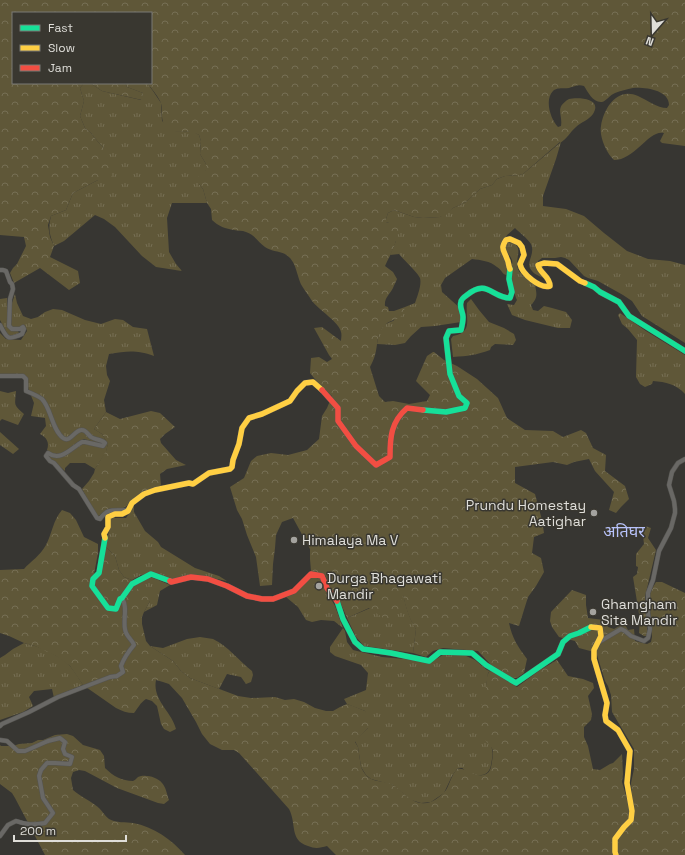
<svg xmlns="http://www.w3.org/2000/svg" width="685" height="855" viewBox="0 0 685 855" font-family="'Space Grotesk','Noto Sans Devanagari',sans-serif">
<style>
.grass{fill:url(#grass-tufts)}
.forest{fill:url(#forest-crowns)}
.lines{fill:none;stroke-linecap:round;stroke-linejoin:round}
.street-casing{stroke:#555450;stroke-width:5}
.fast-casing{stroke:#555450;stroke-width:6}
.slow-casing{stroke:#555450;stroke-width:6}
.jam-casing{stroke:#555450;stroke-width:6}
.street{stroke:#696865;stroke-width:4}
.fast{stroke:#16e098;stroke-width:5.5}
.slow{stroke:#ffcf43;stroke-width:5.5}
.jam{stroke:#f24e42;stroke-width:5.5}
.poi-dot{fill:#a4a39f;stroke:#393730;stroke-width:1.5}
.labels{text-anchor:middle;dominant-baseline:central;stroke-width:3;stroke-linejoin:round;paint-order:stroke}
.poi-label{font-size:14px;fill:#dfded9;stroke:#393730;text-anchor:start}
.quarter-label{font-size:16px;fill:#b8c3fb;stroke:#393730}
</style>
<defs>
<pattern id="grass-tufts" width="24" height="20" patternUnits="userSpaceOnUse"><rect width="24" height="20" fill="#5f5738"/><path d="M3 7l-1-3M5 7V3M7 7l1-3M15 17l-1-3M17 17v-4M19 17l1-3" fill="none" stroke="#766f54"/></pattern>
<pattern id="forest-crowns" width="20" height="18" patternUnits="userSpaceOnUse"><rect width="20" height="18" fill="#5f5738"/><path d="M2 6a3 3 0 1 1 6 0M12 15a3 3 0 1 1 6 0" fill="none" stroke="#766f54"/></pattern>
</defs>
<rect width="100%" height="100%" fill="#373632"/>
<g class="grass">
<path d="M84,83H90L102,91L141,100L143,93L127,87L125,83H147L153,91L161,103L162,121L175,131L194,132L199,135L201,141L200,154L206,164V170L199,184L203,189L207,203H172L167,218L169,252L176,264L182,271L156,267L142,256L115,227L104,219L95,215L64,241L54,246C49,234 48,228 51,216L66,210L73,193L98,180H103L104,148L98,142L91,133L85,128L80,116L84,101L80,88Z"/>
<path d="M561,142L556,159L543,196V206L566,209L584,216L604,233L627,251L648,259L670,261L685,265V343L642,316L632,301L623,295L598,281L588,278L584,276L569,260L565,258L561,257L555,258H542L538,261L537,266L546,279C542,277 535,275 532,271C524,263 536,255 531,244C527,238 520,233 515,228L507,235L503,243L510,275C501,276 503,270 497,267C490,261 481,260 472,259L445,278L441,285L442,292L461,309V322L435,326L421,327L411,336L405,343L395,345L377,344L379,332L384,325L390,322L393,321L404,310L405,307L415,303C417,297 422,285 420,278C418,273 403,259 399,254L390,255L396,241L389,223L386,222V219L388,213L394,210L414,217L423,218L440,217L448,212L453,208L466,202L480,189L492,185L497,179L505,176L519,175L523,174Z"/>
<path d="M511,242C525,247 514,259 518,269C520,275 529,280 535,284C536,293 539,297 531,305L533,310L538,311L544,306L552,308L566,312L572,320L570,328H558L525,320L512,315L507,304L514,305L517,300C514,295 512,279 511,272C511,269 513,263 512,260C509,252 503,252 507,243Z"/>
<path d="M15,294L17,303L23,316L31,319L38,317L45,312L53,309L62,310L85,320L101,324L115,319L123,320L133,327L147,329L154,356C136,350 128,351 109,354L106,366L107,375L110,381L104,400L106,412L94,429L102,434L108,444L106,452L95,469L85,463H70L65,468V471L49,457L50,456C64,462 70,449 81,444C87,442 95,444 101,444L84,439L78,442L60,455L51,453L47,450C50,442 46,437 40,434L46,426L45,418L31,416L34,403L28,388V379L23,374H0V333L6,339L21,340L27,331L25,326L23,325L18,328H14L11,326L12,303Z"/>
<polygon points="7,298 8,327 11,330 18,331 19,333 19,334 12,336 8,335 0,320 0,299"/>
<path d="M471,299L479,310L489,322L504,328L514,334L516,340L513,345L495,344L491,347L490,350C476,355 468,356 453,357L451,339L453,336C474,332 465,318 467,303Z"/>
<path d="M620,313L646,331L685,355V394C676,384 666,382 653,381L652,384L645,387L640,384L636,377L637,340L628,329L622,324L618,315Z"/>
<path d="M0,391L8,393L16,391C15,406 13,404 24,414L18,425L2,419L0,421Z"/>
<polygon points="0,432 19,449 13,454 0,445"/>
<polygon points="134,506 134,512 145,531 158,542 161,547 195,568 219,576 227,581 212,578 170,580 153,574 141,575 132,580 124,577 119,570 115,556 106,547 111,519 113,518 126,518 128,515 131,507"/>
<polygon points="150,577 156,579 170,585 160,591 157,605 144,612 150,601 132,590 132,586"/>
<path d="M314,577L320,579L335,606L343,628L345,631L347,642L353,650L382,657L405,659L429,663L443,655H464L475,660L487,670L490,671L488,673L486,687L491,746C494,753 492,758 491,765C489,778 475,777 466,771C463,770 464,768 461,768C460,768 459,768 457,769L452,776L444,793L431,802L421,803L411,800L393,785L371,779L366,775L361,767L358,747L355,741L368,728L365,711L347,704L344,699L366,690L368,673L361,665L335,656L330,652V647L343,628L334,621L321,620L312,622L306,620L298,607L286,597C295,593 304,587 309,578Z"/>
<path d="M403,594C406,607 409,618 416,629L413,653L364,646L356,637L347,618Z"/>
<path d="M200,637C204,638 209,638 213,639C228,646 239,661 252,671L253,675L251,682L246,684L241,677L227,674L219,689L190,678L181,671L173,661L150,646L163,648L187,639Z"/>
<path d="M24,643C39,646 59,655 70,666C75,672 79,679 83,685L63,693L54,698L52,689L34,691L29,697L33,706L23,712L0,720V658L5,655L13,649Z"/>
</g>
<g class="forest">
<path d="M0,0H685V146L662,143L660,141L664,133C649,129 635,160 614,160C606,153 599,136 601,126C604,108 617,87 638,96C647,100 657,108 667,108L669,105C669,90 645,87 633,88C627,89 620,91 615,93C610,95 606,101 602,102C593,103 588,92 584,86C579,84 574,86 569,88C564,89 557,87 553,91C544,100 551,120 558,127L561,126C563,114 554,108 569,99C578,97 603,98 593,114C589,120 581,122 576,127C570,132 567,139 560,143V142L523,174L519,175L505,176L497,179L492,185L480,189L466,202L453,208L446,215L440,217L423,218L414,217L394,210L388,213L386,219V222L389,223L395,220C405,229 390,255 385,266L393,272L397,279C396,282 394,285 393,288C390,294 384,298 385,306L388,307L389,311H394L405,307C403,322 393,317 385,325C376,333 378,345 375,355C374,359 372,363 370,367L379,396L385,402L393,401L409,404L427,401L430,395L416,381L427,356L433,352H434L444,360L457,366L477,379L498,398L507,418L525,430L553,431L563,437L581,430L586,433L593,448L606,455L605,471L625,486L629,499L621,507L616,513L609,510L614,492L595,471L589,459L574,462L567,465L553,462L515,467V483L535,494L542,520L544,533L534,537L532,553L541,558L544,572L536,586L528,597L519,626L509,623C512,638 518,647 527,659L524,673L517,678H512L492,666L478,651L443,648L433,651L426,657L413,653L416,629C409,619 406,608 403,595L398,611L389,622L369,608L347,618L338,597L328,585L326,576L311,571L310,559V549L293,518L282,522L276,535L275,548L273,564L272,585L260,586L256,557L247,535L242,519L237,510L230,487L244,478L251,461L257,456L271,453L288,455L307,450L319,439L322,416L327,408L332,396L322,388L310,373L311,358L319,357L327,362L332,359L329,355L314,328L322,327L341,341C341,339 342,335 341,332C340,323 318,309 312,301C309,296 305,291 302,286C296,275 297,261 285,254C279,251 270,251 265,247C258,242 255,235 246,232C242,230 238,231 234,230C226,229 218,226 212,220L211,209L207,203L203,189L199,184L198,178L200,173L206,170V164L200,154L201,141L199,135C189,129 180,134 171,130C157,123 165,111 160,101C157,95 152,89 147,83H151V13H13V83H84L80,88L84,101L80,116L85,128L91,133L98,142L104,148L112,163L111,178L103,180H98L73,193L66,210L51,216L48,225L50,237L54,246L50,257L78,271L80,283L69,290L40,268L14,283L10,273L13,268L17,264L26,246L24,237L0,235Z"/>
<polygon points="90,83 125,83 127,87 143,93 142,100 102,91"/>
<path d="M151,411L160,413L175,427L165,434L160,439L161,443L176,460L186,465L167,469L160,474L161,486C150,488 141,493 132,500C129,502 128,506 125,507C121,509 117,508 112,508C107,509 103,512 99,516L96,515L82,489L89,481L94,473L95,469L106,451L108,444L102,434L94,429L106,412L120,419Z"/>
<path d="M62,510L70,513L76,520L84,537L98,544V553L94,574L98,576L106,547L115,556L119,570L124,577L132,580V590L138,589L149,595L150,601L144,612L142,617V624L146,641L150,646L173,661L181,671L190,678L238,696L251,698L275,697L285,700L294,699L304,702L315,708L326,711H333L340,707L347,704L353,706L365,711L369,717L370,722L368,728L355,742L358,747L361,767C369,784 377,779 391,784C398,787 404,795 411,799C421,806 430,804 439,797C441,795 444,793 446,790C450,783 451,776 457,769C466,767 473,777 483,775C488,774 490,771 491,767C492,762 493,756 493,751C491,743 481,739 479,731C478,727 478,722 478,719C480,707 485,697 486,686C487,681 486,675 490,671L493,672L517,687L540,670L557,660L568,676L583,679L593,683L594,688L588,696L592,714L591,720L584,727V737L588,746L593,769L600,770L610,764L613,763L622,754L623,774L622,782L632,816L635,813L632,797L631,783L634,769V749L612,712L611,695L608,686L605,681L597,655L594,652L579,648L575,641L559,637L552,627L550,621L551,612L572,590L586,595V605L588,618L604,620L608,627L614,629L621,625L624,623L628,630L634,629L635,641L647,644L651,642L652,637L649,596L653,587L656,582H662L685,593V855H336L327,846C320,848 315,849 308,846C289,840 297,824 289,809L239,753L234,750H222L210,744L202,734L196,722L182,698L169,684L163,682L156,680C152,700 172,712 176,729L170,732L164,729L161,724L157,706L152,701L146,699C140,703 138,708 134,713C127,713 122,711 116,708L83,685L70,666L56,656L35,646L24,643L9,636L0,633V570L24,569C31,561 40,556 46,545C52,534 53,520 62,510Z"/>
<polygon points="645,526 651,528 648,538 656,550 645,597 647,626 647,636 644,636 639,633 640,620 633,577 637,574 638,567 636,566 636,554 644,544 643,536"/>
<path d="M67,734L73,736L83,745L100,750L104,756L105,768C113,776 122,781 133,781C134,781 137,778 138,777C145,774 157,777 162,783C166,787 167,795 169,800L164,804L158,803L117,788L85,771L79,770L73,772L71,778L73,790C81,797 91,801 99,808C102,811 105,816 109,819C116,823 126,822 133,823C154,827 171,839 185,855H45L15,798L12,793L0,784V745L1,746H13L19,744L32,743L38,740H43L55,735Z"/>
</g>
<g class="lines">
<defs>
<g id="street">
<path d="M0,270H3L6,271L10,282L12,284L13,289L10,299L9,326L12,329H20L23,327L24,329L22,334C7,341 7,338 0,325"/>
<path d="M0,376H23L26,379V391C31,393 38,396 42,399C51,408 52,430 63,438C70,443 74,431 81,430C86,429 88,435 91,437C95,440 101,439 105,443L103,446L85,442H82C71,448 61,462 48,453L46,456L50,461L54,463L73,485L79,489L97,518L100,519C108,507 114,511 127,510L128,511"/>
<polyline points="599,642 621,629 625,631 631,636 644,641 648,638 650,629 648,613 648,593 653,580 659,551 671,528 675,513 675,509 674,501 669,485 672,472 678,463 685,459"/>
<path d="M0,726L2,724L29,712L58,697L110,677L117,676L123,672L121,666C124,658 128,652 134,645C132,639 126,637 125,629C123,619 128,607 122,598"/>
<path d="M0,740L7,741L18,751H25L48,741L60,738L65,742L63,749L65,754L72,757L70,764L55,763H47L41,770L39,776L43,798L53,813L45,823C33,825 27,825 16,821L8,825L0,836"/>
</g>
<g id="fast">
<polyline points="585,283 594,287 600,292 619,302 629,316 685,351"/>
<path d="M423,410L446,412L465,408L467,403L459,396L450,374L446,338L449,331L461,330C462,326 463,321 463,317C463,312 459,307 461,302C461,299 464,297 467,295C487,278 492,298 510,298L512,292L509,279L510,269"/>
<polyline points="105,538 99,573 93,579 92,586 108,608 116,609 120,599 122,598 132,584 151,574 170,581"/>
<polyline points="337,601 343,619 355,642 363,649 391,653 429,661 440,652 472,653 486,665 516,683 558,654 563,642 570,636 579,633 591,627"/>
</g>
<g id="slow">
<path d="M510,269C508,265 509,262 507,259C504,250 500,249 506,240L510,239L519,243L522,247L524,255L520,264C522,274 540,289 550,286C550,276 540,274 538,265L544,263L557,264L580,281L585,283"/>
<polyline points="105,538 104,534 108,527 108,517 115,514 122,514 128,511 132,503 144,494 155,490 189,483 193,484 209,473 230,469 232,467 233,460 239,444 242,428 249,418 262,414 290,401 297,391 305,383 313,382 322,390"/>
<polyline points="591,627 600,628 601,636 594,650 594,659 607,703 605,715 606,721 618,730 630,751 627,783 632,811 631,820 624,827 615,839 615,852 616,855"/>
</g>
<g id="jam">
<path d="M322,390L338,408V421L356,446L376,465L390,457C390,437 391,422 407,408L423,410"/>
<polyline points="170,581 171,582 191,577 208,579 227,586 247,596 262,599 273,599 294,591 311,574 322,576 327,588 337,601"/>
</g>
</defs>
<use href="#street" class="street-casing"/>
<use href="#fast" class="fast-casing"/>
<use href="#slow" class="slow-casing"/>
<use href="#jam" class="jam-casing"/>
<use href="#street" class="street"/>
<use href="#fast" class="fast"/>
<use href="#slow" class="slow"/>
<use href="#jam" class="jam"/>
</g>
<g class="poi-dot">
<circle cx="594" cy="513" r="4"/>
<circle cx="294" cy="540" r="4"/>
<circle cx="319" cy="586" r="4"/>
<circle cx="593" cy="612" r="4"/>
</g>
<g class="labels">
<g class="poi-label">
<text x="586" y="505" text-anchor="end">Prundu Homestay<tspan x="586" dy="16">Aatighar</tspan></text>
<text x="302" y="540">Himalaya Ma V</text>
<text x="327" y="578">Durga Bhagawati<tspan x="327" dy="16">Mandir</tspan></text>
<text x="601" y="604">Ghamgham<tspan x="601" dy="16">Sita Mandir</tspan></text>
</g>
<g class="quarter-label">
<text x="624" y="531">अतिघर</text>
</g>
</g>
<rect x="12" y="12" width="140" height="72" fill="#393730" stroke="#7b7a74"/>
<rect x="20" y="25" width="20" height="6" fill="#16e098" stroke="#7b7a74"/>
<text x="48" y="32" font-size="12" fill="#dfded9">Fast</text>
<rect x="20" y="45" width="20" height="6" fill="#ffcf43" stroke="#7b7a74"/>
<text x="48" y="52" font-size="12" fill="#dfded9">Slow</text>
<rect x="20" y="65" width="20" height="6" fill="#f24e42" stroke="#7b7a74"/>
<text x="48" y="72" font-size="12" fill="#dfded9">Jam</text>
<g transform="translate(653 32) rotate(200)" stroke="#393730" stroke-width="3" paint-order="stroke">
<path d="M0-3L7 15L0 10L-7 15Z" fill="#dfded9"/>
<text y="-6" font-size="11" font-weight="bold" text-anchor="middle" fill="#dfded9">N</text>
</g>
<path d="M14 835v6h112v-6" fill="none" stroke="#dfded9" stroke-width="2"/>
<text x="20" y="835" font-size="12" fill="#dfded9" stroke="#393730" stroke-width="3" paint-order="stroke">200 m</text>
</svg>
